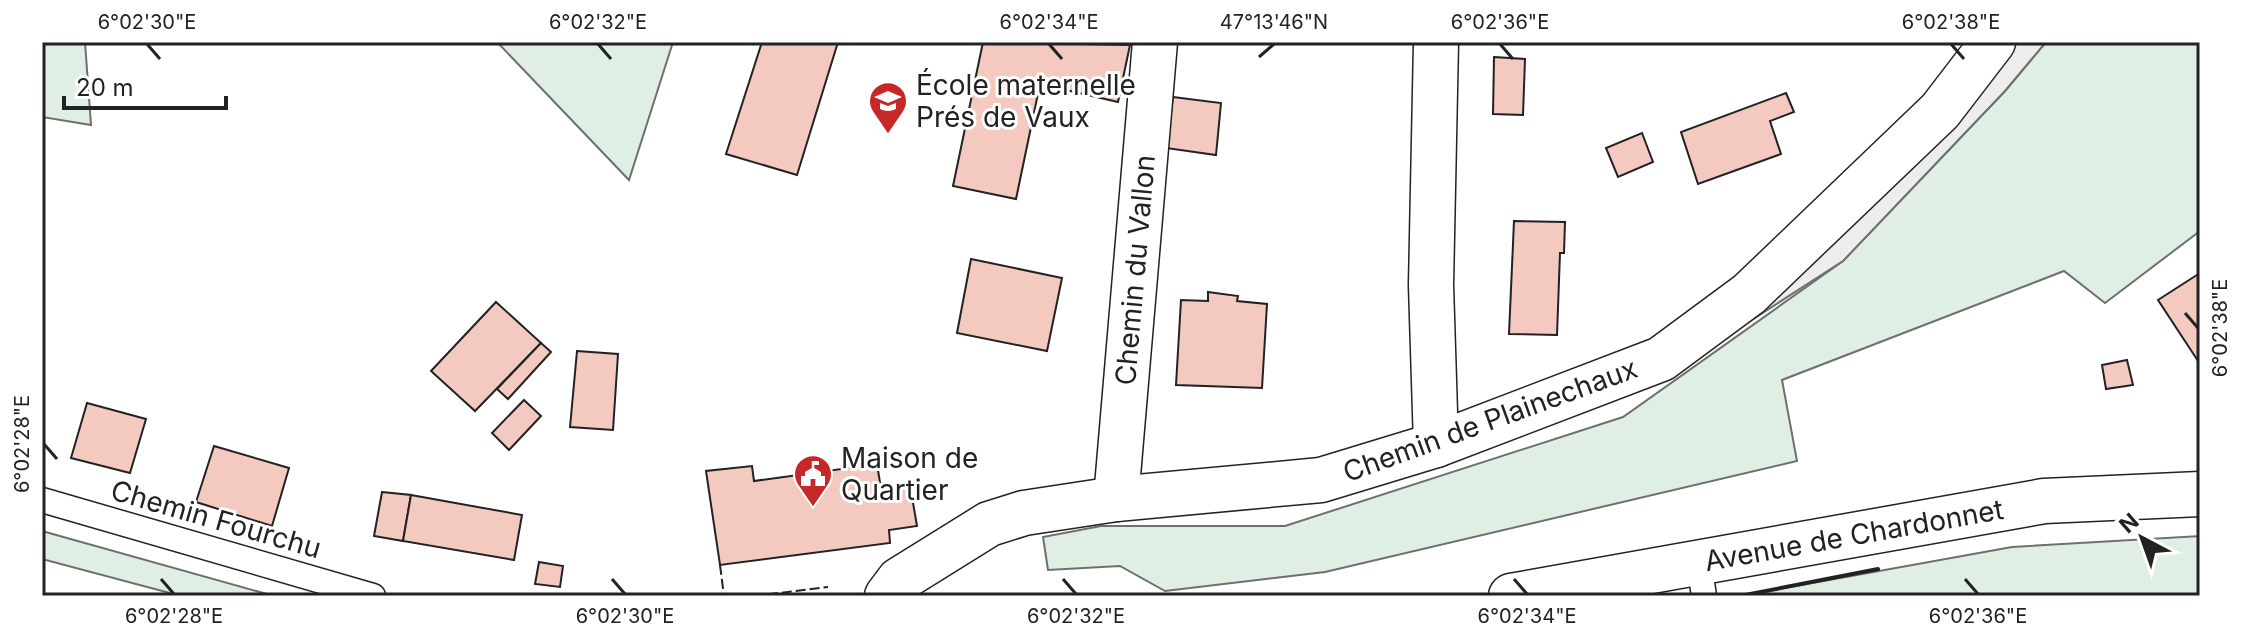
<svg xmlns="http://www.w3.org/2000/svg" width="2242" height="638" viewBox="0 0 2242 638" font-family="Inter,sans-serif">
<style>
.green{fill:#e0efe3;stroke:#6f6f6f;stroke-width:2}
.parking{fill:#ededed;stroke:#6f6f6f;stroke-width:2}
.building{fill:#f3c9c0;stroke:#222;stroke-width:2}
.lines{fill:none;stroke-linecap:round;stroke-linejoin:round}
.lane-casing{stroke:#222;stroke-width:27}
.street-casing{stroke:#222;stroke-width:47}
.lane{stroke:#fff;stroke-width:24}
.street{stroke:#fff;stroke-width:44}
.fence{stroke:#222;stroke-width:2;stroke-dasharray:10 4;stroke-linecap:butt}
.wall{stroke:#222;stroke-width:4}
.ticks{fill:none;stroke:#222;stroke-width:3}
.labels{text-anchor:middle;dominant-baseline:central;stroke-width:6;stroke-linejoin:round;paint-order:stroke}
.poi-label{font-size:28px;fill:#222;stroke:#fff;text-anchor:start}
.street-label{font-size:28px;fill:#222;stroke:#fff}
.neatline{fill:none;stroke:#222;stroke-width:3}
.ticks-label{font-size:20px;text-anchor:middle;fill:#222}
</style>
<rect width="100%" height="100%" fill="#fff"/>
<g class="green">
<polygon points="42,42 85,42 91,125 42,117"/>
<polygon points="497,42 673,42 629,180"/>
<polygon points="2046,42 2200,42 2200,231 2105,303 2064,271 1782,380 1797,461 1325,572 1165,591 1120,566 1048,570 1043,537 1101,526 1285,526 1623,417 1843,261 2005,91"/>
<polygon points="42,531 274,596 181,596 42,559"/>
<polygon points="2200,536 2200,596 1740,596 2012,547"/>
</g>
<polygon class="parking" points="2018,42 2046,42 2005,91 1843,261 1662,378 1921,152"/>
<g class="building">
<polygon points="762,42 838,42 797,175 726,154"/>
<polygon points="983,42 1130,45 1118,102 1040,84 1016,199 953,186"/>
<polygon points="1494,57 1525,59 1523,115 1493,114"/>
<polygon points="1786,93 1794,112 1770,121 1781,154 1698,184 1681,132"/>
<polygon points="1173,97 1221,103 1216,155 1166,148"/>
<polygon points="1642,133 1653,162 1618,177 1606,148"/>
<polygon points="1514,221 1565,222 1564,253 1560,253 1557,335 1509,334"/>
<polygon points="971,259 1062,278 1047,351 957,333"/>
<polygon points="2200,273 2200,364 2158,300"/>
<polygon points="1208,292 1238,296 1237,301 1267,304 1262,388 1176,385 1181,300 1208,301"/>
<polygon points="496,302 541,343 475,411 431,371"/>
<polygon points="541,343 551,352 508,399 497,389"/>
<polygon points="577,351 618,354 613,430 570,427"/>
<polygon points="2127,360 2133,385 2106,389 2102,365"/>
<polygon points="524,400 541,416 509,450 492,433"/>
<polygon points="87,403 146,419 130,473 71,458"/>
<polygon points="214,446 289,468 272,526 196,502"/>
<polygon points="877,464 881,489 910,485 917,526 889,530 890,543 720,565 706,471 752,466 754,481"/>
<polygon points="382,492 411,495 403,541 374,536"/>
<polygon points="411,495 522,515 514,560 403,541"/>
<polygon points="539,562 563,566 560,587 535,584"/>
</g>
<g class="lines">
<defs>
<g id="lane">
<polyline points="42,500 373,596"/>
<polyline points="1699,563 1704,596"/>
</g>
<g id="street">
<polyline points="1436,445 1431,285 1436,42"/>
<polyline points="1116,499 1155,42"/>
<polyline points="887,596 899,580 989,524 1024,513 1116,499 1321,480 1436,445 1661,359 1749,294 1940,111 1993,42"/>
<polyline points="1511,596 2044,501 2200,494"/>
</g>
</defs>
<use href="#lane" class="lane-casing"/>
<use href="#street" class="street-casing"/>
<use href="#lane" class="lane"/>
<use href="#street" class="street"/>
<g class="fence">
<polyline points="720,565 724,596"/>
<polyline points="754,596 828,587"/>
</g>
<polyline class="wall" points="1740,596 1878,569"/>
</g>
<path class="ticks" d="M147,44L160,59M598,44L611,59M1049,44L1062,59M1500,44L1513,59M1951,44L1964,59M1259,57L1274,44M2185,313L2198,328M44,444L57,459M161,579L174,594M612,579L625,594M1063,579L1076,594M1514,579L1527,594M1965,579L1978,594"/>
<defs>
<symbol id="school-pin" viewBox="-11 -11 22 30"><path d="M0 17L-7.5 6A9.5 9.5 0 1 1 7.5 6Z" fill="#c62828" stroke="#fff"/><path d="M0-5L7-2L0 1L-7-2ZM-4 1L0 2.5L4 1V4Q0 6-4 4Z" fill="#fff"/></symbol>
<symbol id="civic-pin" viewBox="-11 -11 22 30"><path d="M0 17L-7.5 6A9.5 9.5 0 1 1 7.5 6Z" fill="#c62828" stroke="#fff"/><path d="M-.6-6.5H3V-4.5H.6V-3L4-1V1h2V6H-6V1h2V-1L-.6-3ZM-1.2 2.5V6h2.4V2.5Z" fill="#fff"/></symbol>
</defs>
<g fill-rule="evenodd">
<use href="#school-pin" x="866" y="79" width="44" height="60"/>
<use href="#civic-pin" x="791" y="452" width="44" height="60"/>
</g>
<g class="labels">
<g class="poi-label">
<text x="916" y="85">École maternelle<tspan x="916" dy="32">Prés de Vaux</tspan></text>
<text x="841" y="458">Maison de<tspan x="841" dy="32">Quartier</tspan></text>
</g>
<g class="street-label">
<text transform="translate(1135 270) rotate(-85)">Chemin du Vallon</text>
<text transform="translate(1490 420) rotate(-20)">Chemin de Plainechaux</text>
<text transform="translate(216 519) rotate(16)">Chemin Fourchu</text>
<text transform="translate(1854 535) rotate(-10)">Avenue de Chardonnet</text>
</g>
</g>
<rect width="2242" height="638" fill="none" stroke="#ffffff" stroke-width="88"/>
<g transform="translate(2142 538) rotate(319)" stroke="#ffffff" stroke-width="6" paint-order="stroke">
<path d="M0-6L14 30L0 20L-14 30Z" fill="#222222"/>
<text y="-12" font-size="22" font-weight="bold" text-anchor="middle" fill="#222222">N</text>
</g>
<path d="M64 96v12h162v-12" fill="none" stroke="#222222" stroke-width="4"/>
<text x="76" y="96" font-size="24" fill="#222222" stroke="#ffffff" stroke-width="6" paint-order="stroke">20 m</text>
<rect x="44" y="44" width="2154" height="550" class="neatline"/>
<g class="ticks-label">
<text x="147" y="29">6°02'30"E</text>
<text x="598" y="29">6°02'32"E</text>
<text x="1049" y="29">6°02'34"E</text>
<text x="1274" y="29">47°13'46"N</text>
<text x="1500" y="29">6°02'36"E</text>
<text x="1951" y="29">6°02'38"E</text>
<text transform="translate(2220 328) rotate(-90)" y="7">6°02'38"E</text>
<text transform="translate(22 444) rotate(-90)" y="7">6°02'28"E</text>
<text x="174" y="623">6°02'28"E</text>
<text x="625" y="623">6°02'30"E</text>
<text x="1076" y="623">6°02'32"E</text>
<text x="1527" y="623">6°02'34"E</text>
<text x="1978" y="623">6°02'36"E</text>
</g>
</svg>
